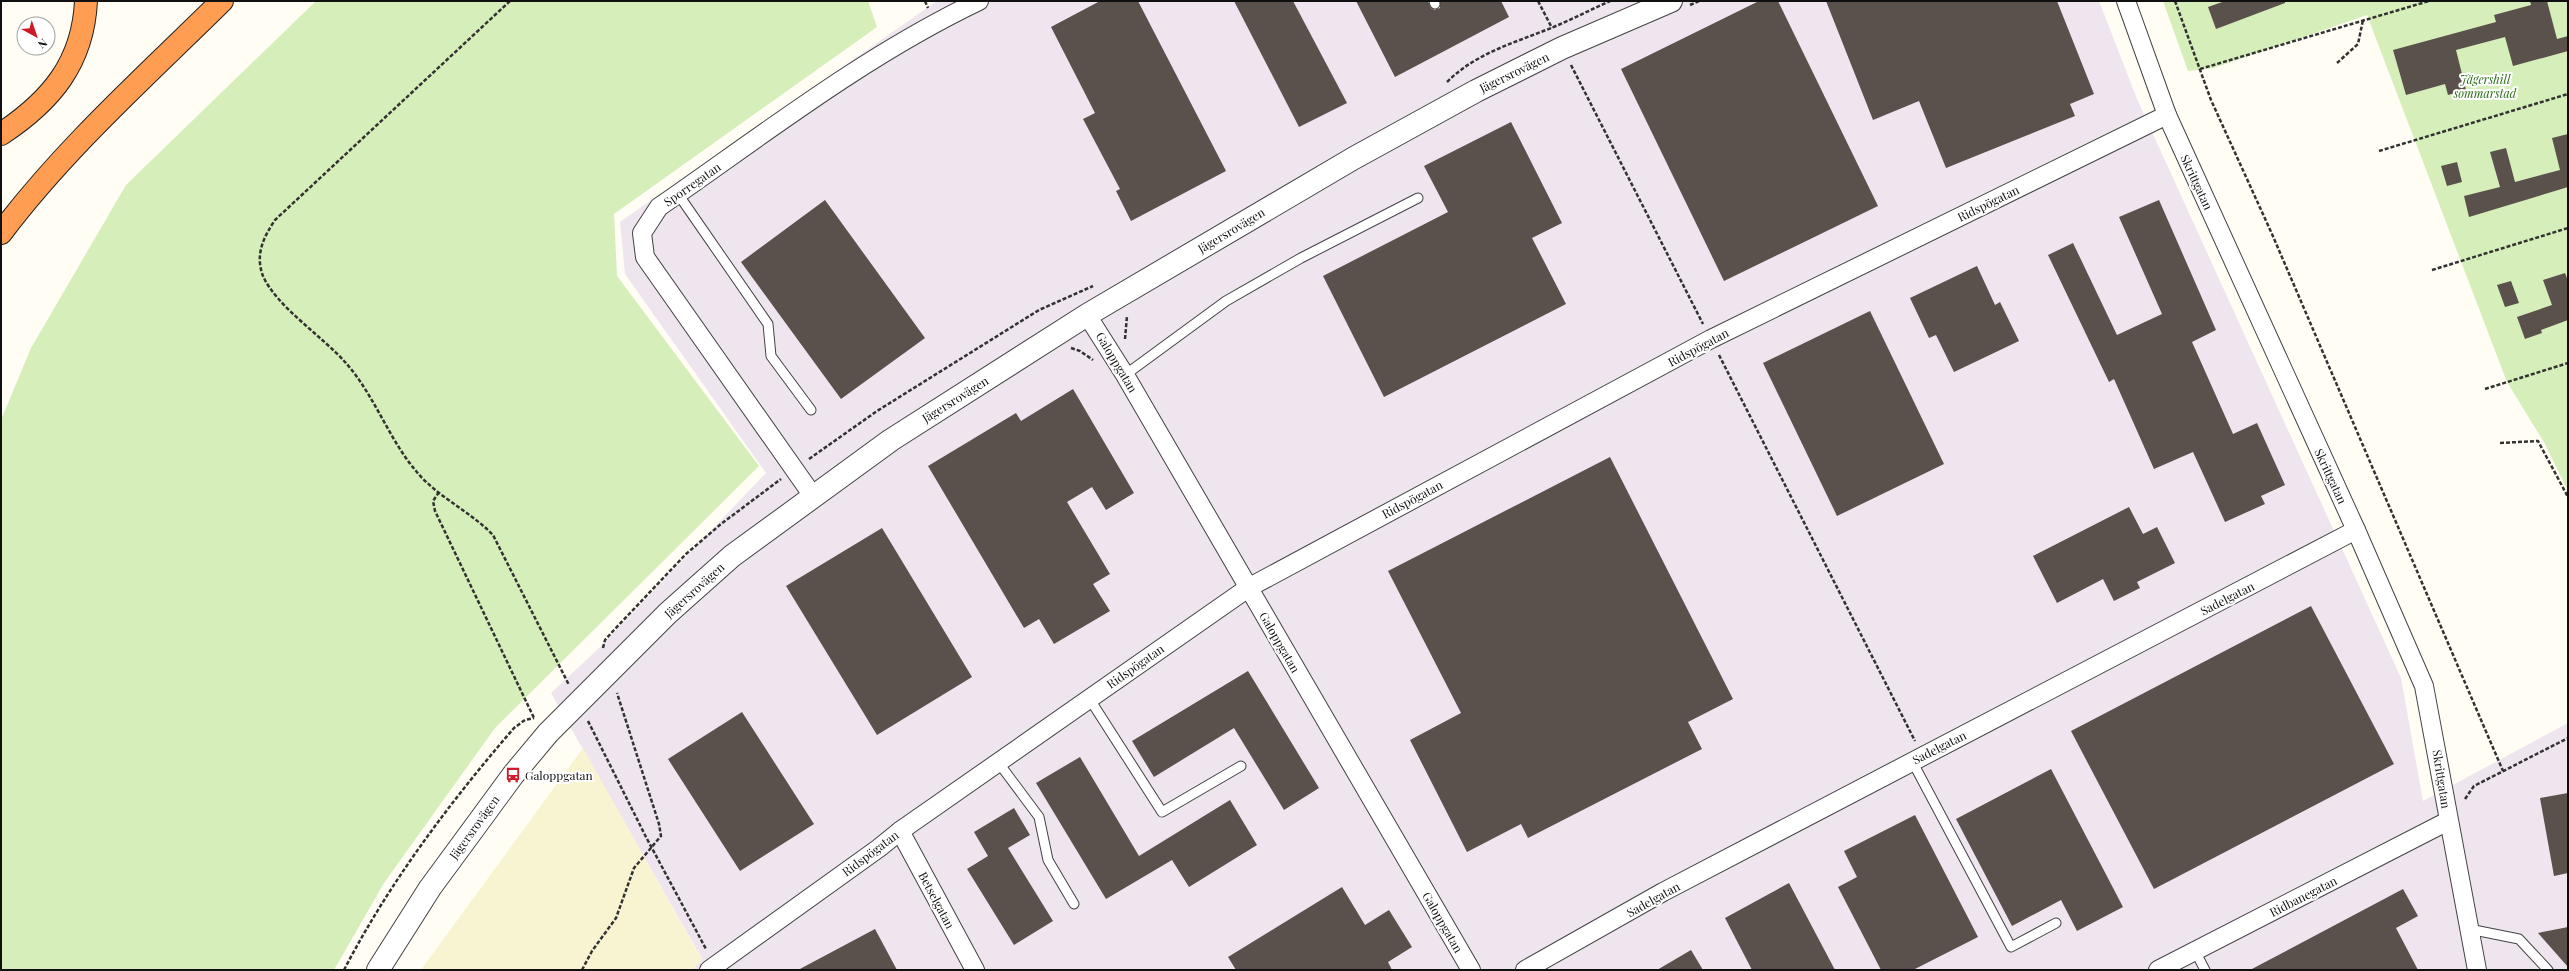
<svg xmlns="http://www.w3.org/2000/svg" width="2569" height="971" viewBox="0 0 2569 971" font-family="'Playfair Display',serif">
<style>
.industrial{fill:#eee5ef}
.farmland{fill:#f8f4d1}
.green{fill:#d6eeb9}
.building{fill:#5a514c}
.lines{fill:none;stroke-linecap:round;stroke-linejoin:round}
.service-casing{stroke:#434343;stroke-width:11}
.minor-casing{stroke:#434343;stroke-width:20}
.tertiary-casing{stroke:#434343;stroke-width:24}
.motorway-casing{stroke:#212121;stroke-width:24}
.path{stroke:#323232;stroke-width:2.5;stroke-dasharray:4 2;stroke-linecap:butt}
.service{stroke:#fff;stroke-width:9}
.minor{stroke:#fff;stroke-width:18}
.tertiary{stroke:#fff;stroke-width:22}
.motorway{stroke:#ff9d52;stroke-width:22}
.labels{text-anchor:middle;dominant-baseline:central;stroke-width:4;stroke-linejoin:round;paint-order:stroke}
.street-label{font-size:12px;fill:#101010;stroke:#fff}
.park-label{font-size:12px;font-style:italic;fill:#2d7019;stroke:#fff}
.poi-label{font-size:12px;fill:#101010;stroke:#fff;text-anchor:start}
</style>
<rect width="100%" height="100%" fill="#fffdf4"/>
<polygon class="industrial" points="937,1 2099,1 2137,99 2401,678 2423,801 2568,723 2568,970 692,970 702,959 551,693 598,649 766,473 625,274 620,222"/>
<polygon class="farmland" points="583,748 702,960 692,970 421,970"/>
<g class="green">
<polygon points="316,1 868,1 877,27 614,214 617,276 759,466 495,728 384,883 334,970 1,970 1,420 31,348 126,185"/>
<polygon points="2163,1 2568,1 2568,491 2545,444 2507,382 2367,15 2214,68 2188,71"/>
</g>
<g class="building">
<polygon points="1100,1 1138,1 1226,171 1131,221 1116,191 1120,189 1083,119 1095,113 1051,27"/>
<polygon points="1234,1 1293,1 1347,103 1299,127"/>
<polygon points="1356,1 1428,1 1431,8 1434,10 1440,8 1440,1 1501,1 1509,17 1395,77"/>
<polygon points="1759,1 1778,1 1878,206 1724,281 1621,69"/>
<polygon points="1826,1 2057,1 2094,94 2070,104 2075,116 1946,168 1919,101 1873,120"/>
<polygon points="2225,1 2285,1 2285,3 2216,29 2208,7"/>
<polygon points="2530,1 2547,1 2557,39 2568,36 2568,51 2513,66 2505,37 2456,50 2466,90 2448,95 2445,84 2406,95 2393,50 2496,22 2494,15 2531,5"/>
<polygon points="1511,122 1562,223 1532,238 1566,304 1384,397 1323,276 1448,212 1424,166"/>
<polygon points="2568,134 2568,187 2469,217 2464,196 2500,187 2490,152 2506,148 2515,182 2560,170 2552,138"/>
<polygon points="2457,162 2462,182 2447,186 2441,166"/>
<polygon points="825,200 925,338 841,399 741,262"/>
<polygon points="2159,200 2216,330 2192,342 2233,434 2257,423 2285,485 2261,496 2265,504 2225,522 2193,452 2154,469 2114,379 2109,382 2048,255 2073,243 2117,335 2162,314 2119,217"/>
<polygon points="1977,266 1995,305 2000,302 2019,341 1954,372 1936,335 1929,338 1910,298"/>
<polygon points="2565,273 2568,281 2568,320 2541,330 2542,333 2525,339 2517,317 2552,305 2543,280"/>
<polygon points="2511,281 2519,303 2505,307 2497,285"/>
<polygon points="1870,311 1944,464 1837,516 1763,363"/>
<polygon points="1073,389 1134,493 1106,510 1092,487 1067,502 1110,574 1093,584 1110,611 1054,644 1039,619 1024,628 928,466 1016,413 1021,421"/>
<polygon points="1610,457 1733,699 1688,722 1702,749 1528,838 1521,824 1467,852 1410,740 1461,713 1388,571"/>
<polygon points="2129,507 2143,534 2157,527 2175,563 2137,582 2140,588 2114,601 2103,579 2057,603 2033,556"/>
<polygon points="882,528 972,677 877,735 786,586"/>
<polygon points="2311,606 2394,764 2154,889 2071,731"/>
<polygon points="1248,671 1319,788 1284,810 1234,728 1154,777 1132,741"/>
<polygon points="742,712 814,824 740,871 668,759"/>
<polygon points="1080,757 1139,856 1230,800 1257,845 1189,887 1172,860 1106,899 1036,783"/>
<polygon points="2051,769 2123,907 2077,931 2061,900 2012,926 1956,819"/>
<polygon points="2568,793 2568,873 2554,876 2540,798"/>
<polygon points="1014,808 1030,835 1008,848 1053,921 1014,945 967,869 988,856 974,832"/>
<polygon points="1915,815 1978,937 1913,970 1881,970 1838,887 1857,877 1844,851"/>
<polygon points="1789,883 1835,970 1752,970 1725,918"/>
<polygon points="1342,887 1365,925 1389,910 1412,947 1388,962 1392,970 1236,970 1228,957"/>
<polygon points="2403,889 2418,916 2396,928 2418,970 2250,970"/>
<polygon points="2568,927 2568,967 2538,933"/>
<polygon points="875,929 897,970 798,970"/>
<polygon points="1691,950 1703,970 1657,970"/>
</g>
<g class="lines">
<defs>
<g id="service">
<polyline points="1434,1 1435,4"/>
<polyline points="678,194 768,324 771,356 811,410"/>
<polyline points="1125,375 1226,301 1301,258 1418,198"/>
<polyline points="1089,698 1162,812 1241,766"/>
<polyline points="1912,761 2011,947 2056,923"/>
<polyline points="998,762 1039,817 1048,860 1074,904"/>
<polyline points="2469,929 2519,939 2548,970"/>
<polyline points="2195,951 2205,970"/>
</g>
<g id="minor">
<polyline points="2126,1 2167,115 2356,530 2424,686 2477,970"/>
<polyline points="1087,315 1125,375 1471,970"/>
<path d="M813,496L645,257L642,233L659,207C763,135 864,56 979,1"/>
<polyline points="900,831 975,970"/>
<polyline points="709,970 879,848 900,831 1248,588 1711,339 2167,115"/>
<polyline points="1525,970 1663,892 2356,530"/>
<polyline points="2158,970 2448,821"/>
</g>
<polyline id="tertiary" points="378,970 430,888 513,775 548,733 668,613 732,556 891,440 1087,315 1354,158 1476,91 1562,48 1671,1"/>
<g id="motorway">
<path d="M1,134C51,101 83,63 86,1"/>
<path d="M1,233C65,148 147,75 222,1"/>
</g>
</defs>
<use href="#service" class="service-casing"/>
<use href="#minor" class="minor-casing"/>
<use href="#tertiary" class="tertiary-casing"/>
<use href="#motorway" class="motorway-casing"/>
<g class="path">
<path d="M510,1L275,220C263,238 255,255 263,276C276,306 323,337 345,362C374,394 388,438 416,471C437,497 470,511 493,535L569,685"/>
<polyline points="925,1 928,8"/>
<polyline points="1538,1 1552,28"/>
<polyline points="2175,1 2211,100 2272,234 2503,771"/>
<polyline points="1690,5 1699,1"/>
<polyline points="2337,63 2358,44 2363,20"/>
<polyline points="1571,65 1703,324"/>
<polyline points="2200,69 2429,1"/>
<path d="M1447,82C1476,53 1514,43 1551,28C1571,20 1590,10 1610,1"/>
<polyline points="2379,151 2568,94"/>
<polyline points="2432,270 2568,228"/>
<polyline points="1125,339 1127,316"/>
<polyline points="1071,348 1080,351 1093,360"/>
<polyline points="1719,355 1915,741"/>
<polyline points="2485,389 2568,363"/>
<polyline points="2500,443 2538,441 2568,497"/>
<polyline points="809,459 877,411 1039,310 1093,286"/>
<polyline points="439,492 433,501 435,511 534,718"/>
<polyline points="603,648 605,640 614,630 686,554 721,524 781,479"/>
<polyline points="588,721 646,837 706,949"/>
<polyline points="2465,799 2474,786 2568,738"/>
<path d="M344,970C389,883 450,802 514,728L525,720L534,718"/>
<polyline points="582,970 592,951 616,918 634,868 661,836 659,824 617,693"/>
</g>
<use href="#service" class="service"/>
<use href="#minor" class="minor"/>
<use href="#tertiary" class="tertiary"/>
<use href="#motorway" class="motorway"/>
</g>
<defs>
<symbol id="bus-bare" viewBox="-9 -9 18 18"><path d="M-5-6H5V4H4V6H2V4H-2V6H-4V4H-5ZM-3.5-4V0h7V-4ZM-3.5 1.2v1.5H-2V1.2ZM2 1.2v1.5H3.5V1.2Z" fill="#cf1a27" stroke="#fff" stroke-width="2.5" paint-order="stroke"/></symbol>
</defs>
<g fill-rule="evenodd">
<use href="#bus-bare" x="502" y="764" width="22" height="22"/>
</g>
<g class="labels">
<g class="street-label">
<text transform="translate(1514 72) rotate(-26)">Jägersrovägen</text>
<text transform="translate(2197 182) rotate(65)">Skrittgatan</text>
<text transform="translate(692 184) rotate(-35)">Sporregatan</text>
<text transform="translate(1988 203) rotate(-26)">Ridspögatan</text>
<text transform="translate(1231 230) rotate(-31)">Jägersrovägen</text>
<text transform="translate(1698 347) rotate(-28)">Ridspögatan</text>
<text transform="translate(1117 362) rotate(59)">Galoppgatan</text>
<text transform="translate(955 399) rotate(-32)">Jägersrovägen</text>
<text transform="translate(2331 476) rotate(65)">Skrittgatan</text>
<text transform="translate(1412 499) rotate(-28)">Ridspögatan</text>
<text transform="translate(694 590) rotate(-42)">Jägersrovägen</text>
<text transform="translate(2227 598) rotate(-27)">Sadelgatan</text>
<text transform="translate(1280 642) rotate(60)">Galoppgatan</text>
<text transform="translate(1135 666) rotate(-35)">Ridspögatan</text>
<text transform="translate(1939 747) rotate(-27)">Sadelgatan</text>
<text transform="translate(2442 779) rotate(81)">Skrittgatan</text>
<text transform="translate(474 827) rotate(-54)">Jägersrovägen</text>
<text transform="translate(870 853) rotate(-37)">Ridspögatan</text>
<text transform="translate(2303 896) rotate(-27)">Ridbanegatan</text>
<text transform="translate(1653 899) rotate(-29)">Sadelgatan</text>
<text transform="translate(937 900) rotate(62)">Betselgatan</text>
<text transform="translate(1443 922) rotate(60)">Galoppgatan</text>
</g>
<g class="park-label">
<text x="2485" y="79">Jägershill<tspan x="2485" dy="14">sommarstad</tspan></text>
</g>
<g class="poi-label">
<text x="525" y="775">Galoppgatan</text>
</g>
</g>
<rect width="2569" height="971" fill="none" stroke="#101010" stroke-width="4"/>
<g transform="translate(36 36) rotate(140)"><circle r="19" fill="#ffffff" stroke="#9f9f9f"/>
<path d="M0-3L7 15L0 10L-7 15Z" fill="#cf1a27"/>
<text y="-6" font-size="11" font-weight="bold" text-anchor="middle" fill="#101010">N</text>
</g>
</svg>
